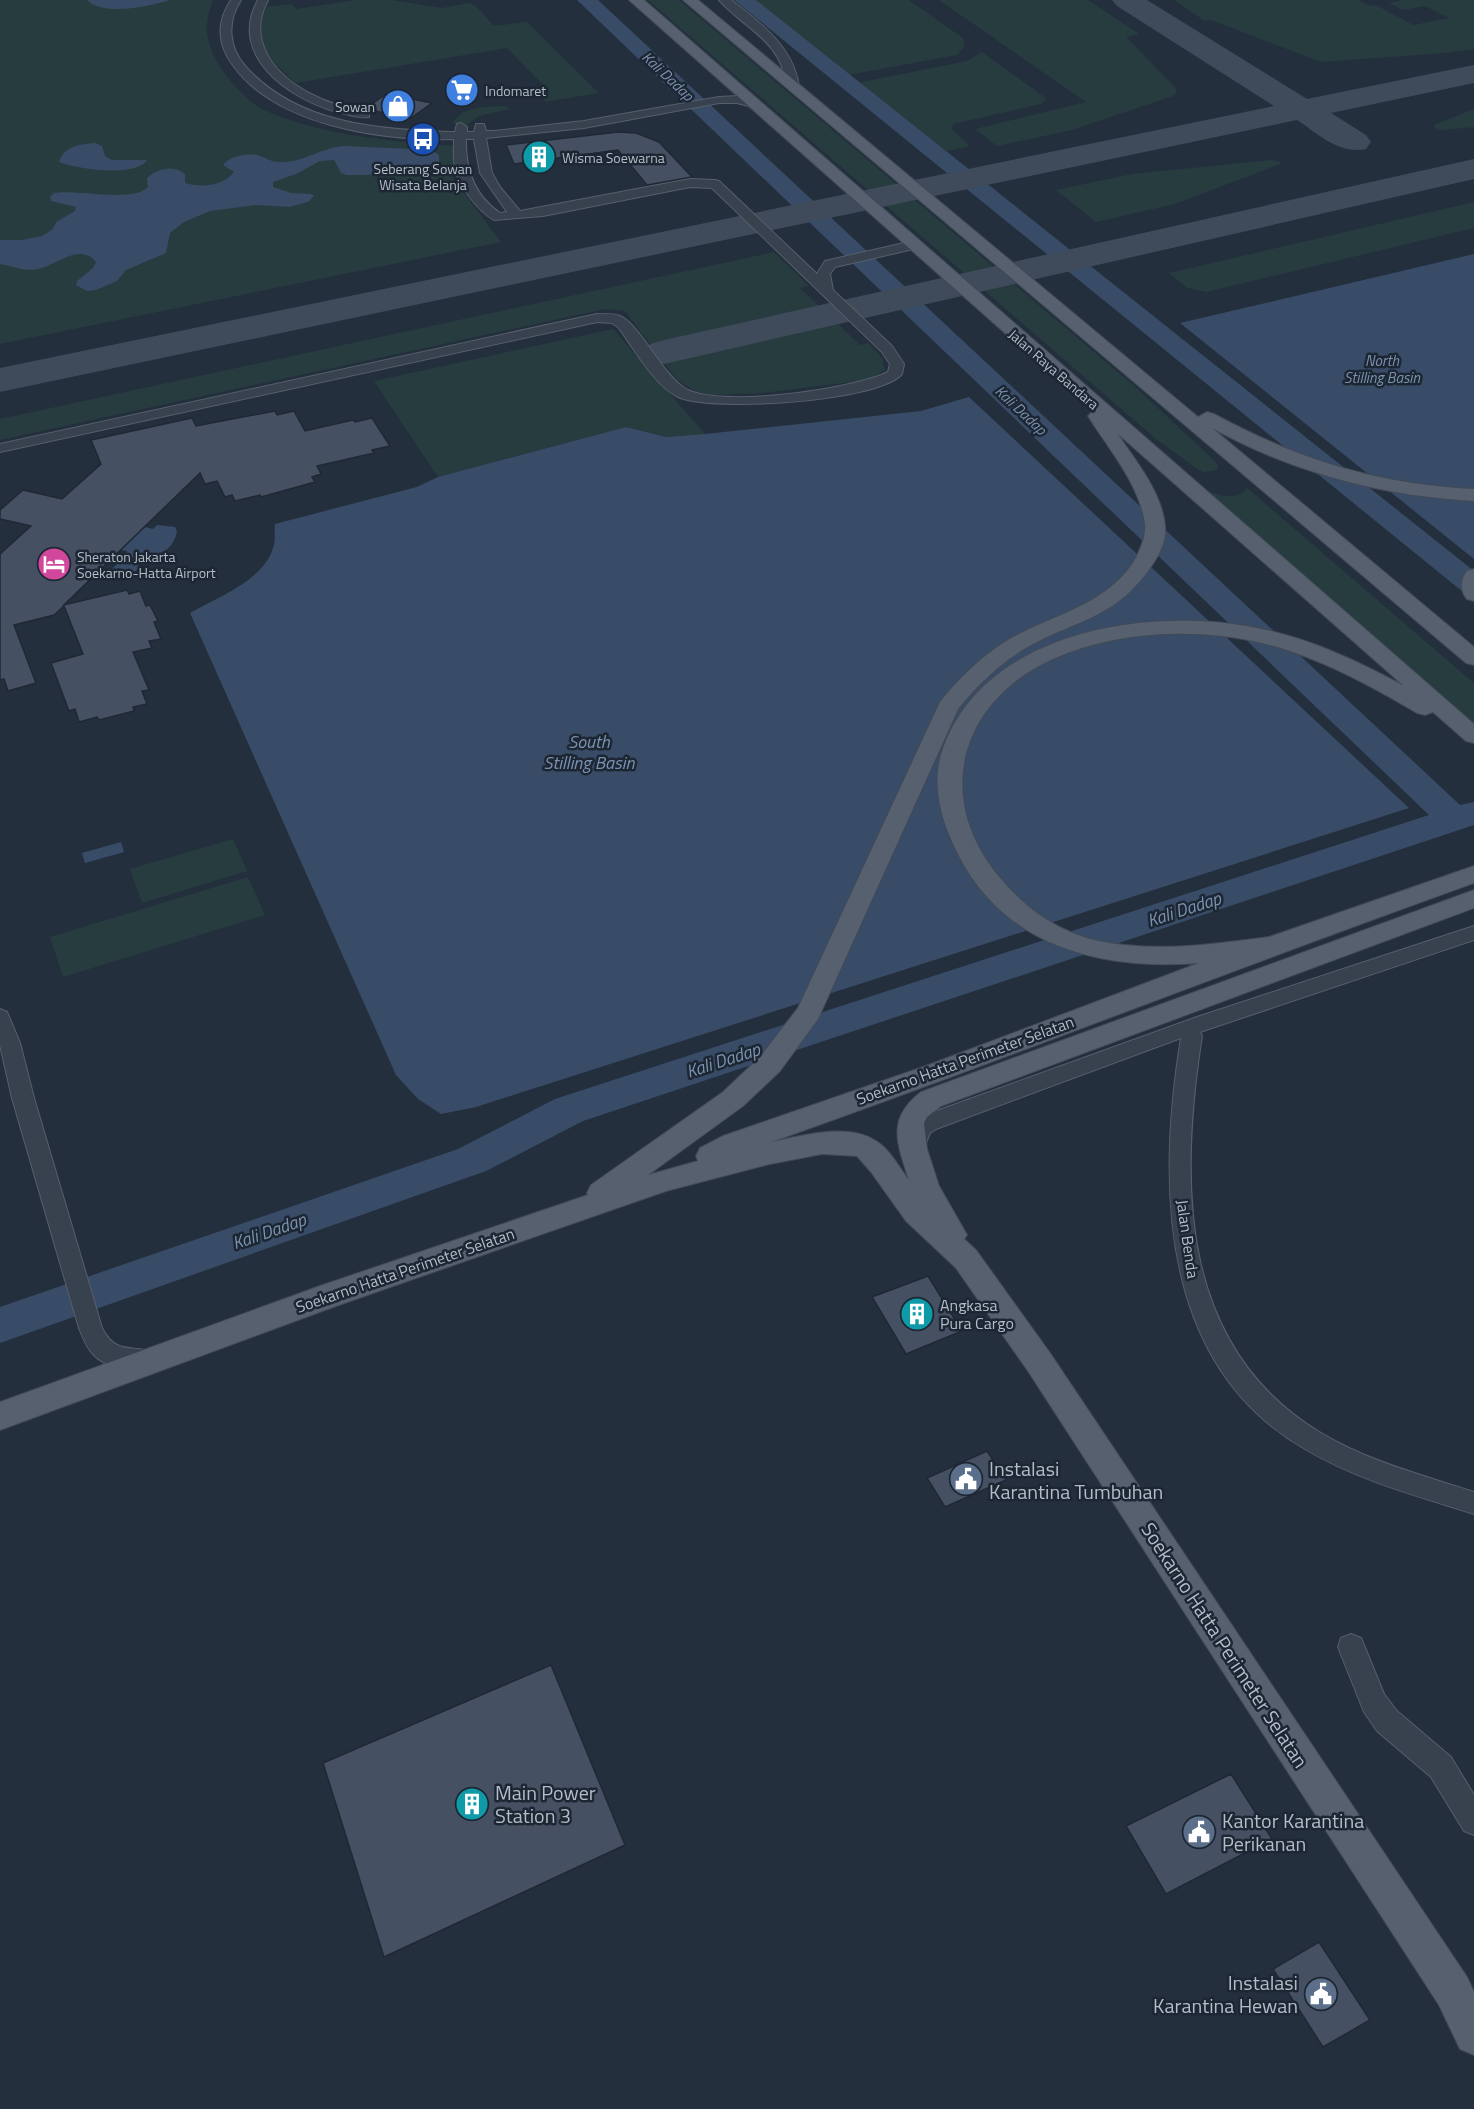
<svg xmlns="http://www.w3.org/2000/svg" width="1474" height="2109" viewBox="0 0 1474 2109" font-family="'Titillium Web',sans-serif">
<style>
.green{fill:#263c3f}
.water{fill:#394c67}
.lines{fill:none;stroke-linecap:round;stroke-linejoin:round}
.river{fill:#394c67;fill-rule:evenodd}
.taxiway{fill:#3f4a5a;fill-rule:evenodd}
.building{fill:#455162;stroke:#1f2835;stroke-width:1.5}
.minor-casing{stroke:#565f6c;stroke-width:2}
.major-casing{stroke:#414a57;stroke-width:2}
.minor{fill:#38414e;fill-rule:evenodd}
.major{fill:#56606e;fill-rule:evenodd}
.labels{text-anchor:middle;dominant-baseline:central;stroke-width:5;stroke-linejoin:round;paint-order:stroke}
.far-poi-label{font-size:14px;fill:#b4bcc9;stroke:#1d2633;text-anchor:start}
.far-street-label{font-size:14px;fill:#b4bcc9;stroke:#1d2633}
.far-water-label{font-size:15px;font-style:italic;fill:#7c92b1;stroke:#1d2633}
.street-label{font-size:16px;fill:#b4bcc9;stroke:#1d2633}
.poi-label{font-size:16px;fill:#b4bcc9;stroke:#1d2633;text-anchor:start}
.water-label{font-size:18px;font-style:italic;fill:#7c92b1;stroke:#1d2633}
.near-poi-label{font-size:20px;fill:#b4bcc9;stroke:#1d2633;text-anchor:start}
.near-street-label{font-size:20px;fill:#b4bcc9;stroke:#1d2633}
</style>
<rect width="100%" height="100%" fill="#242f3e"/>
<g class="green">
<path d="M0,0H213C203,26 205,40 219,65C227,79 249,103 264,110C323,136 390,141 454,146L453,179L501,242L0,344Z"/>
<path d="M356,0H392L442,8L469,3L476,6L494,26L527,22L599,93L545,102L544,99L549,91L507,48L296,83C273,64 249,38 263,7L292,4L296,9Z"/>
<polygon points="648,0 679,0 1132,384 1215,461 1218,466 1217,470 1204,472 1199,470 1156,439"/>
<polygon points="752,0 909,0 963,38 965,46 957,55 848,75"/>
<polygon points="939,0 1088,0 1139,34 1126,37 1175,87 1177,92 1173,96 1072,130 997,146 975,129 1086,102"/>
<polygon points="1174,0 1358,0 1369,6 1376,5 1413,25 1449,18 1425,6 1403,10 1389,3 1403,0 1474,0 1474,49 1445,53 1321,62 1211,20 1205,21"/>
<polygon points="982,52 1047,99 1041,104 953,124 952,129 970,146 931,155 847,85 967,61"/>
<path d="M498,106H505L510,109L479,116L465,126L453,123C461,107 481,108 498,106Z"/>
<polygon points="1474,109 1474,127 1443,130 1435,128 1434,125"/>
<polygon points="1272,160 1280,162 1280,164 1175,204 1096,222 1056,190 1132,174"/>
<polygon points="1474,202 1474,228 1206,292 1187,288 1169,273"/>
<polygon points="774,252 809,286 800,288 860,345 869,343 882,358 885,370 867,380 761,393 711,395 695,391 677,380 625,311 605,309 0,440 0,419"/>
<polygon points="613,329 705,434 666,437 626,427 438,477 374,381"/>
<path d="M1247,488L1474,683V724L1208,491C1221,496 1238,501 1247,488Z"/>
<polygon points="233,839 247,871 142,903 130,869"/>
<polygon points="248,877 265,915 63,977 50,937"/>
</g>
<g class="water">
<path d="M87,0H170C149,6 103,17 87,0Z"/>
<path d="M95,143L102,146L105,156L112,160H147C135,178 77,169 59,162C64,146 80,144 95,143Z"/>
<path d="M346,146L432,150L439,155V162C423,175 368,175 347,175L341,173L334,160L320,161L296,174L273,182V187L291,193L311,194L314,196L308,202L289,207L256,205L210,211L184,222L170,233L166,253L126,270L117,281L96,290L87,291L76,285L77,281L93,268L96,262C79,242 56,266 38,269C25,272 13,266 0,264V240H22L42,236L53,229L56,222L75,211L76,207L51,201L50,197L54,193C76,189 134,203 148,187L147,178C157,169 173,164 185,174V183C200,188 224,186 234,172L223,165C229,156 247,153 257,155C265,157 270,162 279,162C304,163 320,147 346,146Z"/>
<polygon points="1474,254 1474,559 1180,323"/>
<path d="M969,397L1409,808L476,1107L441,1114L418,1099L396,1075L190,613C218,597 263,581 273,548C276,541 274,532 275,524L417,487L438,477L626,427L666,437L705,434L921,411Z"/>
<path d="M157,525L175,527L177,532C171,557 147,561 124,556L127,551L117,549L140,526L153,529Z"/>
<polygon points="120,561 137,564 140,567 129,577 114,576 114,573 110,571"/>
<polygon points="121,842 124,852 85,863 82,853"/>
</g>
<g class="lines">
<g class="river">
<polygon points="577,0 598,0 1460,805 1474,802 1474,825 583,1121 486,1171 0,1343 0,1307 458,1149 555,1099 1429,815"/>
<polygon points="734,0 756,0 1474,571 1474,595 1463,592"/>
</g>
<g class="taxiway">
<path d="M1112,0H1147L1307,99L1474,65V83L1331,113L1366,135L1371,142L1366,149C1340,155 1318,134 1297,120L0,392V368L1274,106L1117,6Z"/>
<polygon points="1474,159 1474,179 664,364 650,360 644,352 650,344 664,340"/>
</g>
</g>
<g class="building">
<polygon points="386,94 432,103 411,118 365,109"/>
<polygon points="618,132 636,133 659,142 692,177 647,185 618,150 514,164 506,145"/>
<polygon points="275,411 277,415 294,411 305,431 353,420 355,422 372,418 390,446 372,450 374,453 317,466 321,474 312,477 315,482 261,497 260,495 235,501 232,495 225,497 217,481 205,484 200,473 64,605 127,590 129,594 140,591 146,606 150,605 158,621 154,622 161,639 149,641 152,648 133,652 149,690 142,691 147,704 133,707 134,711 99,720 97,717 79,722 75,709 69,711 51,663 83,654 64,606 54,615 14,625 36,683 8,691 4,679 0,680 0,554 31,526 0,519 0,510 23,490 62,499 101,464 91,440 192,418 196,426"/>
<polygon points="928,1276 962,1331 906,1354 872,1297"/>
<polygon points="987,1451 1006,1480 945,1507 927,1478"/>
<polygon points="551,1665 625,1845 384,1957 323,1763"/>
<polygon points="1231,1774 1272,1839 1166,1894 1126,1826"/>
<polygon points="1319,1942 1370,2020 1323,2047 1273,1969"/>
</g>
<g class="lines">
<defs>
<g id="minor">
<path d="M231,0H241C227,22 228,47 246,67C298,124 376,129 449,132H455L457,124L461,123L467,127V132H474L476,124H484L486,131H494L584,121L719,97L738,96L756,102V106L752,107L737,103H719L584,128L486,138L492,173L500,187L520,211L690,179L715,180L719,181L817,274L825,261L913,241L918,242L919,245L918,248L835,267L830,274L833,290L892,346L904,364L902,374C878,402 711,412 678,397C655,386 633,347 618,327L612,323L597,322L0,452V444L597,314C604,314 613,313 620,316C640,325 661,372 683,387C714,410 854,389 888,372L890,364L882,352L712,188L690,187L543,216L494,220C478,211 458,185 455,168C453,158 454,149 454,139C383,141 275,126 232,64C217,43 217,21 231,0ZM466,139H474L480,173L507,212L500,213C474,195 465,169 466,139Z"/>
<path d="M258,0H268C245,42 277,78 315,96C332,105 351,108 369,113V117C359,119 347,114 337,112C289,99 227,55 258,0Z"/>
<path d="M719,0H731C761,23 793,47 799,86L797,88L793,89L787,86C781,40 746,30 719,0Z"/>
<path d="M1474,926V940L1200,1032L1202,1036C1179,1182 1178,1347 1321,1433C1368,1461 1422,1475 1474,1492V1514C1417,1496 1357,1480 1305,1449C1159,1365 1157,1185 1181,1038L936,1129L930,1133L921,1155L913,1158L905,1155L902,1149L913,1122L920,1117L1197,1017Z"/>
<path d="M0,1009L7,1012L20,1043L34,1098L102,1328C116,1356 133,1344 156,1353L160,1360L156,1367C139,1374 106,1369 93,1354C86,1347 83,1337 79,1328L12,1098L0,1045Z"/>
<polygon points="1351,1634 1361,1638 1384,1694 1397,1711 1451,1757 1474,1795 1474,1835 1464,1831 1431,1777 1377,1731 1364,1712 1338,1647 1341,1638"/>
</g>
<g id="major">
<path d="M629,0H644L1474,724V743L1466,741L1433,712L1425,715L1417,713C1356,677 1292,643 1221,636C1165,630 1105,636 1053,659C959,701 932,799 1001,879C1026,909 1060,933 1099,941C1155,953 1213,944 1269,937L1474,866V883C1239,967 1006,1059 771,1142C801,1136 849,1122 876,1141C890,1149 899,1168 909,1180C897,1143 886,1119 921,1092L1474,890V908L941,1106L927,1117L924,1123L927,1149L939,1186L967,1235L964,1239L976,1250L1050,1353L1467,1977L1474,1992V2055L1460,2049L1439,2005L1028,1371L956,1268L906,1221L871,1172L857,1156L822,1154L770,1164L666,1191L336,1306L0,1430V1402L320,1286L588,1195L587,1193L591,1185L723,1092L760,1057L798,1008L940,702C958,679 979,659 1003,643C1048,615 1101,609 1133,563C1140,551 1146,538 1145,524C1140,485 1108,448 1088,416L1093,411ZM1117,433L1404,686C1354,659 1302,635 1246,626C1141,608 986,633 944,746C932,776 938,810 951,839C995,944 1095,971 1199,963L926,1066L723,1136L700,1148L696,1156L698,1161L648,1175L743,1106L780,1071L818,1019L958,709C976,687 995,668 1018,653C1069,620 1112,623 1150,568C1159,555 1167,541 1165,526C1162,492 1135,460 1117,433Z"/>
<path d="M683,0H698L1198,417L1207,412L1214,414C1299,460 1377,484 1474,489V501C1381,496 1294,473 1212,428L1474,647V665L1466,663Z"/>
<path d="M1474,569V601L1467,599C1460,591 1460,580 1467,571Z"/>
</g>
</defs>
<use href="#minor" class="minor-casing"/>
<use href="#major" class="major-casing"/>
<use href="#minor" class="minor"/>
<use href="#major" class="major"/>
</g>
<defs>
<symbol id="supermarket-disc" viewBox="-11 -11 22 22"><circle r="9.5" fill="#3f7fe0" stroke="#1d2633"/><path d="M-6-5.5h2.5l.6 2H6L4.5 2H-2.5L-4.4-4H-6ZM-1.5 3.2a1.3 1.3 0 1 0 .1 0ZM3 3.2a1.3 1.3 0 1 0 .1 0Z" fill="#fff"/></symbol>
<symbol id="shop-disc" viewBox="-11 -11 22 22"><circle r="9.5" fill="#3f7fe0" stroke="#1d2633"/><path d="M-5-2.5h2.3a2.7 3.5 0 0 1 5.4 0H5L5.5 6h-11ZM-1.5-2.5h3a1.5 2.3 0 0 0-3 0Z" fill="#fff"/></symbol>
<symbol id="bus-disc" viewBox="-11 -11 22 22"><circle r="9.5" fill="#1a4fb4" stroke="#1d2633"/><path d="M-5-6H5V4H4V6H2V4H-2V6H-4V4H-5ZM-3.5-4V0h7V-4ZM-3.5 1.2v1.5H-2V1.2ZM2 1.2v1.5H3.5V1.2Z" fill="#fff"/></symbol>
<symbol id="building-disc" viewBox="-11 -11 22 22"><circle r="9.5" fill="#0f9aa8" stroke="#1d2633"/><path d="M-4-6H4V6H1V3H-1V6H-4ZM-2.5-4.3h1.7v1.8h-1.7ZM.8-4.3h1.7v1.8H.8ZM-2.5-1h1.7V.8h-1.7ZM.8-1h1.7V.8H.8Z" fill="#fff"/></symbol>
<symbol id="hotel-disc" viewBox="-11 -11 22 22"><circle r="9.5" fill="#d1479c" stroke="#1d2633"/><path d="M-6-4.5h1.5V1H6V5H4.5V3h-9V5H-6ZM-4 0a1.8 1.8 0 1 1 3.6 0ZM.5 0V-2.5h3Q6-2.5 6 0Z" fill="#fff"/></symbol>
<symbol id="civic-disc" viewBox="-11 -11 22 22"><circle r="9.5" fill="#5c6f8a" stroke="#1d2633"/><path d="M-.6-6.5H3V-4.5H.6V-3L4-1V1h2V6H-6V1h2V-1L-.6-3ZM-1.2 2.5V6h2.4V2.5Z" fill="#fff"/></symbol>
</defs>
<g fill-rule="evenodd">
<use href="#supermarket-disc" x="443" y="71" width="38" height="38"/>
<use href="#shop-disc" x="379" y="87" width="38" height="38"/>
<use href="#bus-disc" x="404" y="120" width="38" height="38"/>
<use href="#building-disc" x="520" y="138" width="38" height="38"/>
<use href="#hotel-disc" x="35" y="545" width="38" height="38"/>
<use href="#building-disc" x="898" y="1295" width="38" height="38"/>
<use href="#civic-disc" x="947" y="1460" width="38" height="38"/>
<use href="#building-disc" x="453" y="1785" width="38" height="38"/>
<use href="#civic-disc" x="1180" y="1813" width="38" height="38"/>
<use href="#civic-disc" x="1302" y="1975" width="38" height="38"/>
</g>
<g class="labels">
<g class="far-poi-label">
<text x="485" y="90">Indomaret</text>
<text x="375" y="106" text-anchor="end">Sowan</text>
<text x="562" y="157">Wisma Soewarna</text>
<text x="423" y="168" text-anchor="middle">Seberang Sowan<tspan x="423" dy="16">Wisata Belanja</tspan></text>
<text x="77" y="556">Sheraton Jakarta<tspan x="77" dy="16">Soekarno-Hatta Airport</tspan></text>
</g>
<g class="far-street-label">
<text transform="translate(1054 369) rotate(41)">Jalan Raya Bandara</text>
</g>
<g class="far-water-label">
<text transform="translate(668 76) rotate(43)">Kali Dadap</text>
<text x="1382" y="360">North<tspan x="1382" dy="17">Stilling Basin</tspan></text>
<text transform="translate(1021 410) rotate(43)">Kali Dadap</text>
</g>
<g class="street-label">
<text transform="translate(965 1060) rotate(-20)">Soekarno Hatta Perimeter Selatan</text>
<text transform="translate(1188 1239) rotate(82)">Jalan Benda</text>
<text transform="translate(405 1270) rotate(-19)">Soekarno Hatta Perimeter Selatan</text>
</g>
<g class="poi-label">
<text x="940" y="1305">Angkasa<tspan x="940" dy="18">Pura Cargo</tspan></text>
</g>
<g class="water-label">
<text x="589" y="741">South<tspan x="589" dy="21">Stilling Basin</tspan></text>
<text transform="translate(1184 909) rotate(-18)">Kali Dadap</text>
<text transform="translate(723 1060) rotate(-18)">Kali Dadap</text>
<text transform="translate(269 1231) rotate(-19)">Kali Dadap</text>
</g>
<g class="near-poi-label">
<text x="989" y="1468">Instalasi<tspan x="989" dy="23">Karantina Tumbuhan</tspan></text>
<text x="495" y="1792">Main Power<tspan x="495" dy="23">Station 3</tspan></text>
<text x="1222" y="1820">Kantor Karantina<tspan x="1222" dy="23">Perikanan</tspan></text>
<text x="1298" y="1982" text-anchor="end">Instalasi<tspan x="1298" dy="23">Karantina Hewan</tspan></text>
</g>
<g class="near-street-label">
<text transform="translate(1225 1645) rotate(57)">Soekarno Hatta Perimeter Selatan</text>
</g>
</g>
</svg>
